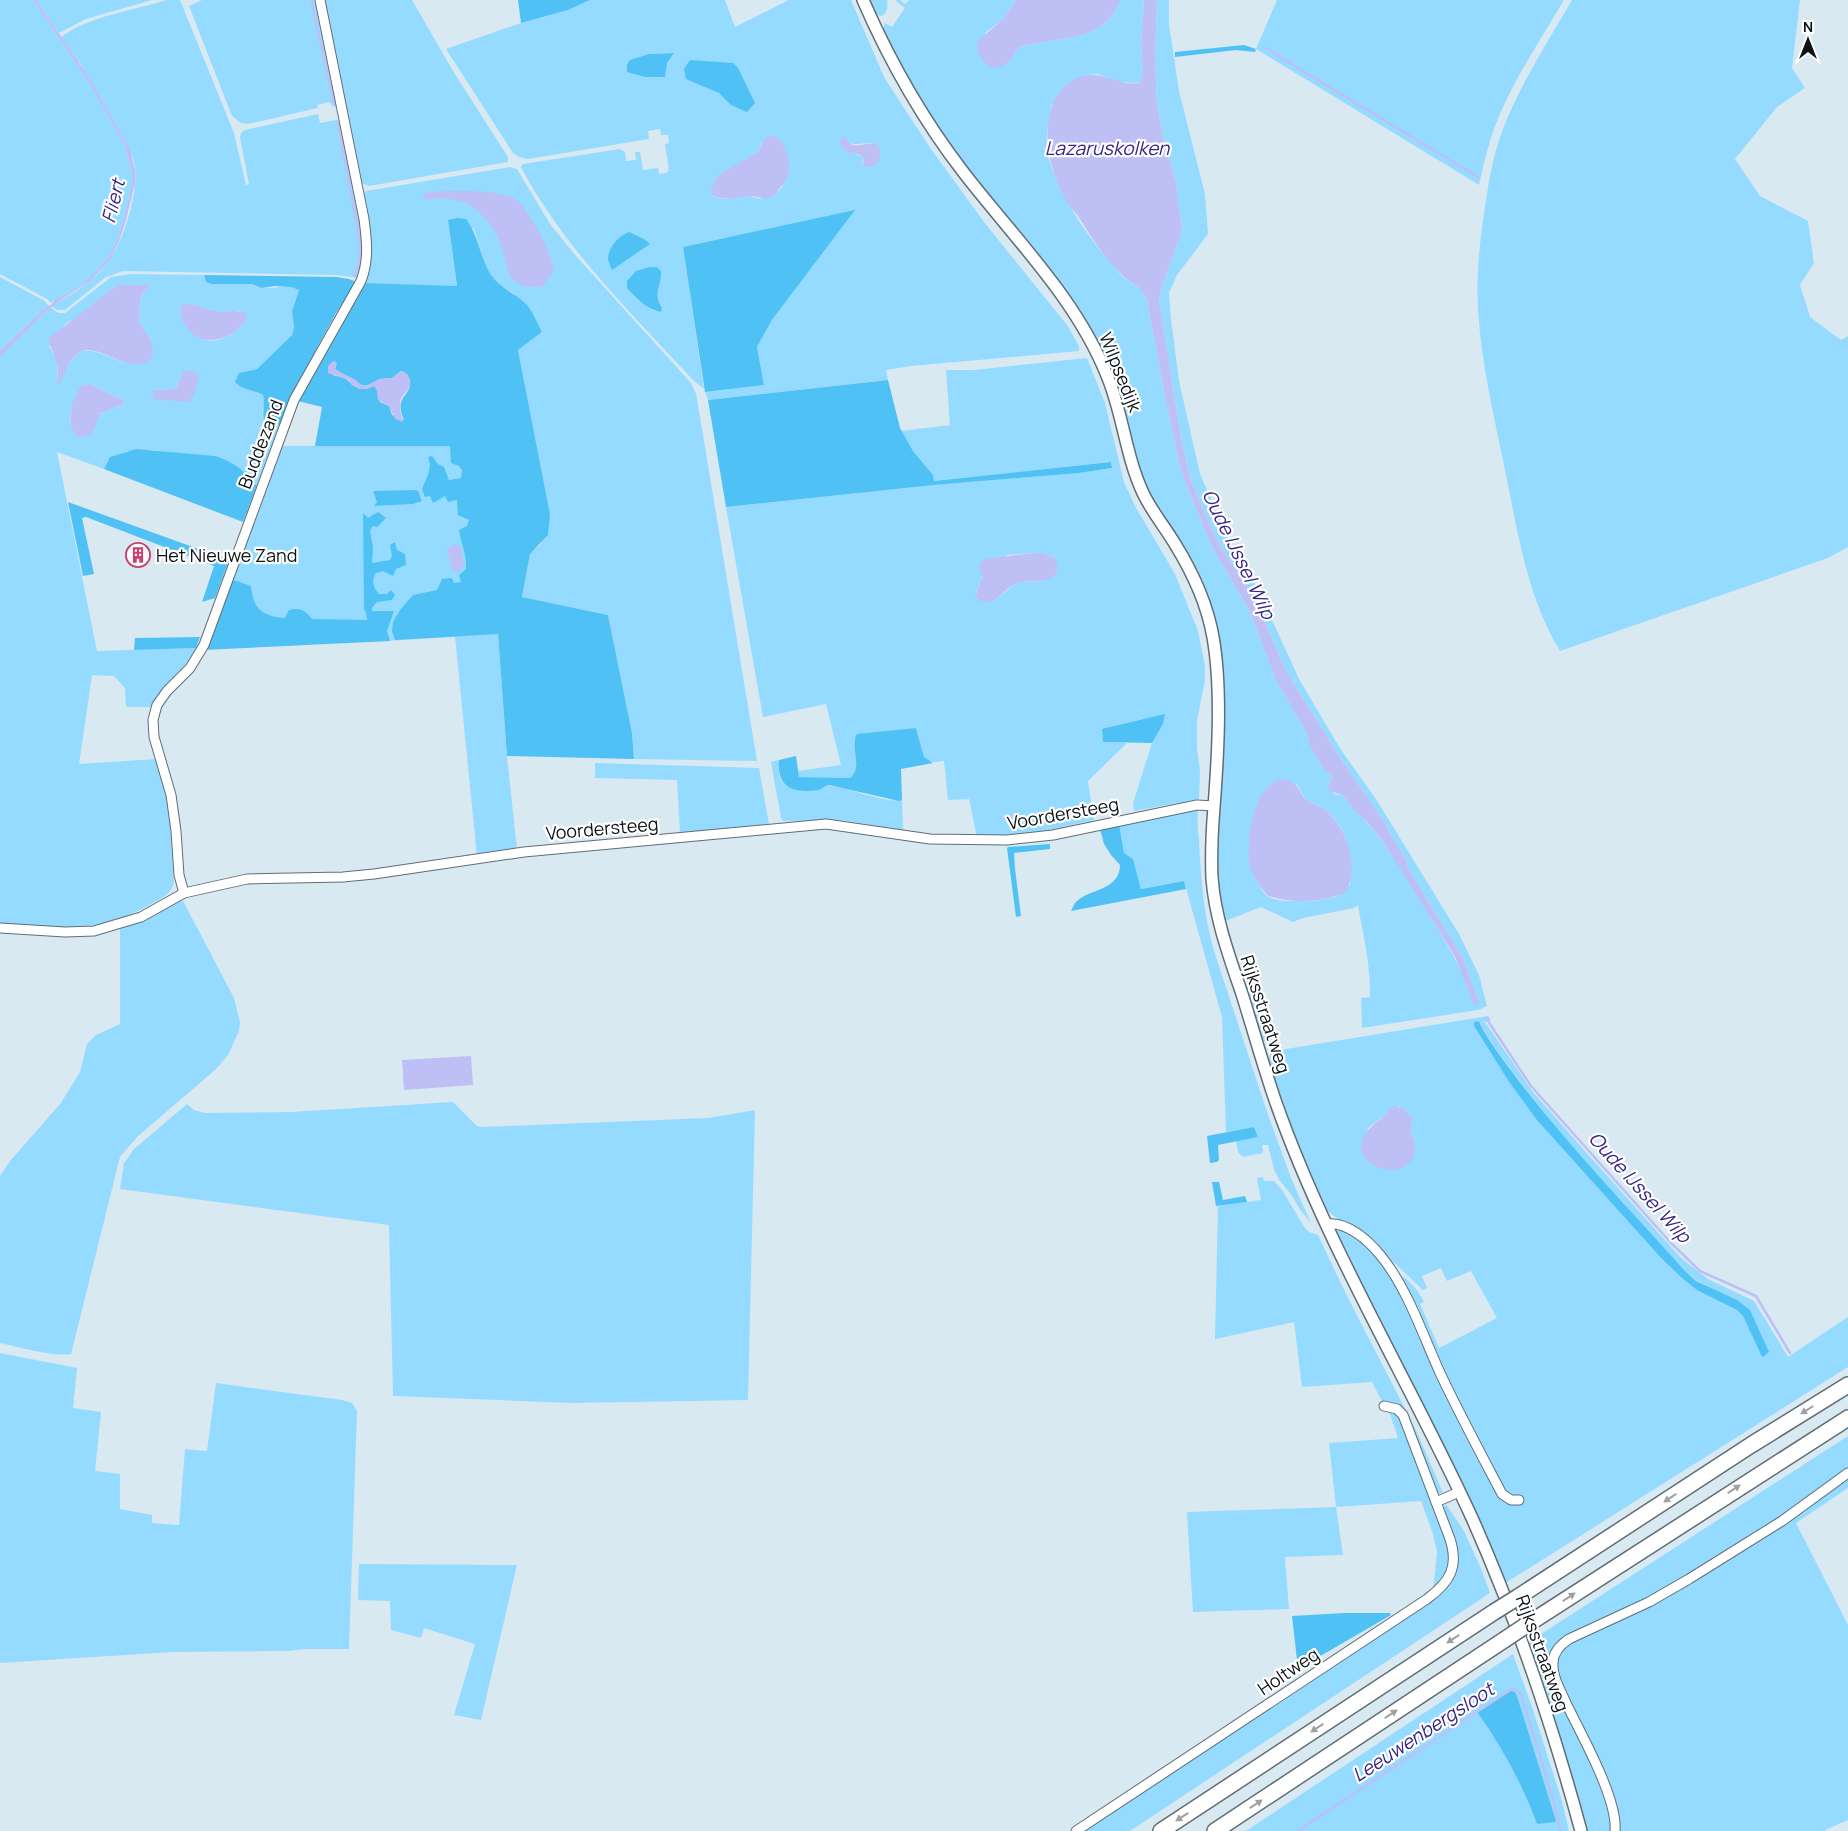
<svg xmlns="http://www.w3.org/2000/svg" width="1848" height="1831" viewBox="0 0 1848 1831" font-family="Manrope,sans-serif">
<style>
.green{fill:#95dbff;fill-rule:evenodd}
.forest{fill:#50c1f5;fill-rule:evenodd}
.water{fill:#bebff5}
.lines{fill:none;stroke-linecap:round;stroke-linejoin:round}
.stream{stroke:#bebff5;stroke-width:2.5}
.minor-casing{stroke:#5f6d75;stroke-width:11}
.secondary-casing{stroke:#5f6d75;stroke-width:14}
.motorway-casing{stroke:#5f6d75;stroke-width:18}
.minor{stroke:#fff;stroke-width:9}
.secondary{stroke:#fff;stroke-width:11}
.motorway{stroke:#fff;stroke-width:15}
.motorway-bridge-casing{stroke:#5f6d75;stroke-width:18;stroke-linecap:butt}
.motorway-bridge{stroke:#fff;stroke-width:15}
.oneway{fill:#9ea0a1}
.labels{text-anchor:middle;dominant-baseline:central;stroke-width:4.5;stroke-linejoin:round;paint-order:stroke}
.street-label{font-size:18px;fill:#0c1215;stroke:#fff}
.poi-label{font-size:18px;fill:#0c1215;stroke:#fff;text-anchor:start}
.water-label{font-size:19px;font-style:italic;fill:#382588;stroke:#fff}
</style>
<rect width="100%" height="100%" fill="#d9e9f2"/>
<g class="green">
<polygon points="0,0 33,0 85,76 124,144 132,170 132,183 124,219 117,240 108,258 96,272 80,286 51,303 47,299 0,274"/>
<polygon points="36,0 152,0 86,19 59,33"/>
<path d="M167,0H180L234,133L246,185L249,184L240,138L241,133L245,130L318,114L320,123L342,119L361,219L365,253L359,278L337,275L123,271L106,277L65,310H57L52,306C70,295 88,285 102,269C122,249 138,196 135,168C134,159 130,151 126,143L82,66L61,37C92,15 132,11 167,0Z"/>
<polygon points="202,0 317,0 339,106 334,107 329,102 317,105 318,108 248,124 241,123 232,116 189,6"/>
<polygon points="324,0 412,0 453,71 508,157 508,162 369,186 359,182"/>
<path d="M590,0H725L735,27L789,0H851L884,77L902,105L931,149L984,222L1067,325L1079,346V351L911,366L886,370L888,380L708,400L705,392L764,385L757,347L772,320L854,211L683,247L704,389L693,380C633,315 562,246 521,167L523,164L620,149L625,152L626,161L636,160L635,152H640L643,170L658,168L659,174L666,173L669,170L665,144L669,143L668,135H661L660,129L648,131L649,139L528,159L519,157L513,153L446,49L521,23L568,10ZM674,53L667,63L649,54ZM844,136L849,143C861,147 873,137 880,150L862,164L863,157L854,153ZM762,142L783,186L776,194L759,199L748,195L725,199L717,198L712,195L758,152ZM659,284C655,293 657,300 662,308L655,311L634,296Z"/>
<path d="M868,0H887C888,6 888,13 881,16L875,14Z"/>
<path d="M895,0H900L905,4L909,0H1016L1003,19L985,33L1007,63L1015,52L1020,47C1045,39 1086,41 1106,22C1113,16 1116,7 1121,0H1144L1141,48L1143,70L1140,83L1117,82L1098,74L1087,75L1051,106C1048,122 1045,139 1048,155C1056,190 1087,236 1111,263C1114,266 1117,271 1121,275C1133,287 1139,281 1147,300L1166,402L1180,467L1185,482L1212,547L1249,610L1276,680L1307,734L1309,745L1324,769L1332,777L1329,783L1334,794L1343,795C1355,812 1371,825 1383,842C1419,893 1450,948 1479,1004L1464,960L1408,868L1407,862L1382,819L1337,753L1286,671L1256,602L1217,540L1200,502L1191,480L1183,449L1159,300L1161,289L1182,231L1176,182L1162,132L1157,104L1155,60L1157,0H1169V24L1179,91L1205,194L1208,234L1177,275L1169,293L1171,319L1179,381L1200,474L1231,544L1257,587L1299,679L1341,750L1376,799L1459,934L1479,975L1487,1006L1478,1010L1362,1028L1361,998L1370,997C1371,967 1363,935 1358,905L1354,908L1303,918L1293,922L1261,907L1225,921C1210,859 1219,792 1222,729C1223,694 1224,660 1216,625C1211,605 1205,583 1195,565C1180,539 1160,516 1148,489C1135,462 1132,432 1124,404C1117,378 1105,354 1092,331C1081,311 1066,294 1051,276C1029,247 1006,219 983,190C944,141 913,87 882,32L885,23L892,27L905,8ZM1297,784C1299,789 1302,794 1305,798C1311,804 1322,806 1328,812C1349,830 1352,859 1350,885C1347,888 1343,893 1339,895C1332,899 1310,902 1302,901C1292,901 1276,902 1267,896C1262,892 1258,883 1255,877C1243,849 1251,822 1262,796Z"/>
<path d="M1277,0H1564C1542,37 1517,75 1500,114C1490,137 1484,161 1479,185L1256,49Z"/>
<path d="M1572,0H1800L1792,68L1805,88L1777,107L1735,159L1760,196L1808,221L1814,263L1800,285L1810,317L1841,340L1848,336V547L1828,558L1560,651C1528,598 1518,535 1506,475C1495,420 1481,364 1478,308C1476,274 1480,240 1485,207C1489,181 1493,154 1503,129C1520,84 1548,42 1572,0Z"/>
<polygon points="510,167 517,169 550,224 576,256 691,383 696,394 702,429 757,761 634,759 632,733 608,615 522,597 530,553 541,544 550,514 518,350 542,332 513,293 501,286 492,277 484,262 474,229 448,221 457,287 363,283 363,196 366,191"/>
<path d="M131,274L204,275V278C218,288 234,282 250,284C255,285 260,288 265,288C276,289 288,283 299,290L292,311L294,327L292,335L257,369L239,373L245,388L263,395L264,401L262,412L273,423L279,425L257,485L252,484L245,474L215,456L178,454L154,450L128,451L110,457L104,469L57,452L97,651L196,648C186,670 161,682 152,707H126L125,688L114,676L92,675L79,764L157,759L168,796L174,881C172,894 162,898 151,904C98,934 58,929 0,924V357L50,307L58,313H65L111,277ZM137,285H151L142,294L140,302L139,321L152,343L129,363C115,362 90,344 79,353C70,360 64,370 57,378V361L49,346L66,323L75,319L116,286ZM191,304L218,312L241,311L247,316C242,332 215,348 198,337C190,332 185,324 181,316ZM183,371L189,402L153,390L172,389L177,387ZM90,384L123,400L120,407H114L105,410L98,417L70,422C69,404 77,396 90,384Z"/>
<polygon points="0,277 45,301 48,305 0,351"/>
<path d="M1087,358L1105,403L1124,482L1135,506L1175,574L1198,631L1205,666V680L1197,721V748L1200,771L1199,799L1134,811L1133,803L1152,743L1163,724L1164,714L1104,742L1127,743L1088,781L1094,820L1022,836L977,838L969,799L948,800L944,761C936,762 930,764 924,757L916,728L854,740C855,753 861,768 850,778L799,777L798,771L841,765L826,704L763,717L726,507L934,485L1079,473L1112,468L1111,462L933,481V475L913,451L901,431L950,425L946,370H974ZM1033,553H1044L1055,558L1043,581L1021,582L1015,584L992,602L976,593L981,580L982,574L1007,555Z"/>
<polygon points="476,445 498,634 507,756 517,850 477,856 455,637 368,642 213,627 279,446"/>
<path d="M779,760C778,769 777,779 786,785C794,790 810,792 819,789C823,788 826,785 830,786C848,787 886,804 902,800L903,830L840,820L783,821L781,818L771,762Z"/>
<polygon points="595,763 759,768 769,824 680,833 677,780 595,778"/>
<path d="M1191,809H1198C1197,820 1198,830 1199,840C1201,880 1203,911 1214,951L1267,1112L1291,1178L1311,1223L1301,1211L1290,1193L1280,1181L1274,1170L1268,1145H1262L1263,1153L1243,1157L1238,1152L1236,1141L1258,1137L1254,1127L1226,1132L1222,1017L1184,881L1141,889L1133,859L1124,853L1119,824Z"/>
<path d="M180,900L183,901L234,998L240,1022L239,1031L228,1055L215,1070L137,1137L120,1157L71,1354C53,1357 19,1347 0,1343V1176L10,1161L61,1103L80,1072L87,1044L96,1035L120,1024V929L133,925Z"/>
<polygon points="1253,981 1265,1016 1271,1040 1269,1044 1262,1040 1261,1038 1244,984"/>
<path d="M1488,1016L1491,1020L1485,1022L1533,1092L1584,1150L1681,1258L1708,1279L1754,1301L1788,1357L1848,1317V1367L1504,1584L1338,1236L1337,1232L1340,1229C1397,1257 1412,1327 1438,1379L1443,1384L1508,1496L1464,1415L1398,1274C1408,1278 1419,1291 1424,1302L1420,1304L1439,1348L1497,1318L1471,1271L1447,1281L1441,1268L1422,1276L1427,1288L1423,1290L1381,1250L1327,1211L1296,1139L1268,1060L1271,1053L1274,1051ZM1479,1021C1489,1042 1508,1065 1522,1084C1571,1150 1629,1208 1684,1270L1696,1280L1750,1310L1761,1355L1743,1316L1737,1310L1682,1278L1661,1258L1538,1120L1509,1082L1474,1026V1022ZM1399,1106L1411,1116V1131L1414,1141L1363,1140L1369,1127Z"/>
<polygon points="453,1102 477,1126 483,1127 709,1118 755,1110 748,1400 571,1403 393,1396 389,1225 120,1189 124,1163 134,1149 187,1104 194,1110 205,1113 291,1112"/>
<polygon points="1262,1177 1265,1181 1274,1181 1282,1190 1305,1228 1309,1232 1318,1235 1346,1294 1416,1430 1443,1493 1439,1493 1433,1487 1409,1422 1383,1403 1372,1382 1302,1387 1294,1322 1215,1339 1218,1206 1261,1200 1257,1178"/>
<polygon points="0,1353 77,1368 73,1408 101,1412 95,1471 120,1474 120,1509 152,1515 152,1523 179,1525 185,1449 207,1451 216,1383 342,1400 352,1403 357,1411 349,1649 305,1649 290,1651 173,1652 0,1663"/>
<polygon points="1388,1408 1399,1413 1450,1551 1448,1573 1433,1592 1437,1552 1433,1534 1421,1501 1336,1507 1343,1555 1285,1557 1289,1609 1193,1612 1187,1512 1336,1507 1329,1443 1398,1438"/>
<polygon points="1848,1436 1848,1470 1784,1517 1668,1588 1586,1629 1550,1661 1606,1796 1612,1831 1586,1831 1527,1645 1538,1636"/>
<polygon points="1848,1476 1848,1488 1796,1523 1848,1625 1848,1820 1825,1830 1826,1831 1617,1831 1618,1823 1556,1672 1557,1656 1567,1644 1607,1624"/>
<polygon points="1446,1504 1464,1531 1480,1566 1490,1593 1130,1831 1080,1831 1435,1596 1452,1575 1442,1511"/>
<polygon points="359,1564 517,1565 481,1720 454,1715 475,1644 424,1628 421,1638 391,1630 390,1601 358,1600"/>
<path d="M1513,1654L1531,1704L1562,1801L1569,1831H1246ZM1507,1692L1517,1696L1524,1719L1528,1798L1506,1755L1477,1712Z"/>
</g>
<g class="forest">
<polygon points="518,0 590,0 568,10 521,23"/>
<polygon points="1244,45 1256,49 1255,52 1236,50 1175,57 1175,52"/>
<polygon points="674,53 667,63 665,77 645,77 627,72 627,65 630,60 649,54"/>
<polygon points="690,60 733,63 738,68 755,103 747,112 731,105 719,93 686,79 684,69"/>
<polygon points="855,210 772,320 757,347 764,385 705,392 683,247"/>
<path d="M458,218L466,219C479,236 480,258 491,275C500,288 516,294 527,305C533,312 537,323 542,332L518,350L550,514L548,535L530,554L522,597L608,615L632,733L634,759L507,756L498,634L395,640L392,631L393,622L400,610L413,595L437,590L442,579L452,578L454,583L461,582L459,575L466,569C467,555 461,544 459,530L467,526L469,520L458,515L457,500L448,502L445,496L433,503L430,496L425,497L422,489C426,478 433,469 428,457L432,456L438,464L444,467L449,480L461,478L462,470L459,466L451,463L450,446H315L322,407L298,401L363,283L457,286L448,220ZM337,362L335,369L338,371L363,386L368,385L382,379L392,378L401,371L407,374C419,396 391,392 404,420L392,415L389,406L380,402L377,389L374,386L366,389L352,385C347,377 340,377 332,375Z"/>
<path d="M629,232L644,239L650,244L612,270C611,267 608,261 608,258C609,246 619,236 629,232Z"/>
<path d="M650,267H657L661,271C662,287 652,292 662,308L661,312C648,310 636,298 627,288V281L636,271Z"/>
<path d="M204,275L337,277L349,279L357,282L336,313L318,346L279,425L264,418C262,410 265,403 263,395C254,390 242,390 235,382L239,373L257,369L292,335L294,327L292,311L299,290L291,287L275,286L262,288L251,284H212L206,282Z"/>
<polygon points="888,380 900,428 913,451 933,475 934,481 1111,462 1112,468 1079,473 934,485 726,507 708,400"/>
<path d="M136,449L215,456C226,459 238,466 246,474C250,479 250,483 257,485L243,522L104,469L110,457Z"/>
<polygon points="414,490 418,491 422,501 413,504 374,506 377,502 373,491"/>
<polygon points="68,502 229,560 215,598 202,602 214,566 86,517 82,518 94,574 83,576"/>
<path d="M378,512L386,518L377,527L373,526L370,531L373,547L372,563L390,560L392,556L390,545L395,542L397,550L405,554L406,565L396,569L393,576L383,571L376,573C371,580 373,587 379,594H387L391,590L395,595L392,600L377,602L372,608V611H394L387,631L390,641L204,650L231,579L251,586C253,609 262,616 285,618L289,610C300,607 306,611 312,619L367,620L366,612L364,610L363,513L368,518Z"/>
<polygon points="200,637 196,648 134,650 135,638"/>
<polygon points="1165,714 1163,724 1152,743 1103,742 1102,729"/>
<path d="M916,728L924,757L933,763L901,769L902,800L899,801L829,785C825,786 821,789 818,790C793,794 776,787 779,760L796,756L799,777L850,778C864,766 849,748 857,734Z"/>
<path d="M1119,824L1124,853L1133,859L1141,889L1184,881L1186,889L1071,911C1073,908 1074,903 1077,901C1090,889 1120,890 1120,865L1111,855L1104,844L1100,829Z"/>
<polygon points="1050,844 1050,849 1014,853 1015,869 1021,916 1016,917 1007,848 1008,847"/>
<path d="M1479,1021C1485,1037 1508,1066 1519,1081C1570,1148 1628,1207 1684,1270L1696,1281L1737,1300L1750,1310L1769,1352L1763,1357L1761,1355L1743,1316L1737,1310L1697,1290L1682,1278L1661,1258L1537,1120L1509,1082L1474,1026V1022Z"/>
<polygon points="1254,1127 1258,1137 1218,1145 1219,1160 1217,1162 1210,1163 1207,1136"/>
<polygon points="1212,1182 1219,1182 1223,1200 1245,1196 1247,1202 1216,1206"/>
<polygon points="1344,1613 1390,1613 1391,1615 1298,1669 1292,1616"/>
<path d="M1511,1691L1515,1692L1517,1696L1556,1821L1555,1822L1537,1824C1522,1783 1502,1747 1477,1712Z"/>
</g>
<g class="water">
<polygon points="33,0 36,0 87,74 130,150 135,170 135,183 126,220 119,241 110,260 90,281 55,304 54,301 80,286 96,272 108,258 117,240 124,219 132,183 132,170 124,144 85,76"/>
<path d="M1016,0H1121C1116,7 1113,16 1106,22C1086,41 1045,39 1020,47C1014,52 1011,62 1004,65C988,74 975,56 978,41L1003,19Z"/>
<path d="M1144,0H1157L1155,60L1157,104L1162,132L1176,182L1182,231L1161,289L1159,300L1183,449L1191,480L1200,502L1217,540L1256,602L1286,671L1337,753L1382,819L1407,862L1408,868L1464,960L1479,1004L1474,1005L1456,959L1445,940L1382,840L1366,821L1353,809L1343,795L1330,791L1328,786L1332,777L1324,769L1309,745L1307,734L1276,680L1249,610L1212,547L1185,482L1180,467L1166,402L1147,300C1139,281 1133,287 1121,274C1103,257 1091,236 1078,216C1075,212 1071,208 1068,204C1052,177 1044,147 1049,116C1053,99 1060,86 1077,78C1101,68 1117,87 1140,83L1143,70L1141,48Z"/>
<path d="M770,136C779,136 781,140 784,147C792,163 791,175 779,189C777,192 779,192 775,195C764,203 756,194 746,196C735,198 722,201 712,195L711,188L717,177L724,172L758,152L765,138Z"/>
<path d="M844,136C847,139 848,143 853,145C863,148 886,133 879,161L872,167H864L863,157C853,149 842,158 840,140Z"/>
<path d="M445,191C464,191 501,189 518,201C525,207 531,219 536,227C544,240 551,255 554,270L542,287C533,287 524,288 516,282C506,276 507,265 504,255C498,229 477,200 448,199C440,198 432,199 425,200L422,197L426,193Z"/>
<path d="M122,285H151L142,294L140,302L139,321L152,343L153,356C135,381 98,341 80,352C69,358 64,374 59,385C56,377 59,368 56,361C54,352 49,347 49,338L116,286Z"/>
<path d="M191,304L218,312L233,311L246,312L247,316C241,333 220,343 202,339C190,336 176,316 182,305Z"/>
<polygon points="48,305 50,307 0,357 0,351"/>
<path d="M335,361L337,364L335,369L338,371L356,380L361,385L366,386L379,379L392,378L401,371L405,372C419,389 402,389 400,403C399,410 402,416 403,422L395,419L389,406L378,400L377,391L374,386L366,389H359L352,385L349,380L328,373V366L332,362Z"/>
<polygon points="183,371 192,371 199,375 195,392 189,402 153,399 153,390 172,389 177,387"/>
<path d="M90,384L123,400V406L114,407L101,413C94,424 95,440 77,437C65,421 71,402 81,386Z"/>
<path d="M456,544L461,547L464,565L459,572H455C450,567 451,559 447,553L448,549Z"/>
<path d="M1033,553H1044L1055,558L1058,567L1054,576C1043,584 1031,579 1019,583C1008,586 1001,596 992,602C985,603 980,602 975,597L982,577L979,567L984,559Z"/>
<path d="M1284,779C1301,783 1296,790 1306,799C1312,805 1323,806 1329,813C1348,831 1359,869 1346,892C1322,903 1293,904 1268,896C1260,887 1253,877 1250,866C1245,842 1253,781 1284,779Z"/>
<polygon points="471,1056 473,1085 404,1090 402,1060"/>
<path d="M1395,1106L1403,1108L1411,1116C1413,1121 1410,1125 1411,1131C1412,1137 1416,1143 1415,1149C1411,1193 1323,1159 1381,1119C1387,1115 1388,1108 1395,1106Z"/>
</g>
<g class="lines">
<g class="stream">
<polyline points="311,0 334,103"/>
<polyline points="1265,48 1478,177"/>
<path d="M338,123L360,240C361,253 360,264 355,276"/>
<polyline points="48,309 57,301"/>
<polyline points="1486,1018 1531,1086 1670,1242 1700,1271 1756,1296 1790,1353"/>
<polyline points="1298,1831 1510,1690 1515,1689 1521,1694 1555,1806 1560,1830"/>
</g>
<defs>
<g id="minor">
<path d="M184,893L179,875L176,831L171,795L154,737L153,720L157,705L167,691L190,668L204,645L294,400L361,281C369,260 367,242 364,219L320,0"/>
<polyline points="0,928 65,932 94,931 141,917 184,893 247,879 343,877 374,874 524,852 826,824 930,839 1007,840 1053,835 1197,805 1214,806"/>
<path d="M1327,1224C1347,1221 1369,1241 1381,1256C1408,1289 1423,1336 1441,1375C1460,1415 1481,1454 1502,1494L1511,1500H1519"/>
<polyline points="1436,1502 1459,1492"/>
<path d="M1076,1831L1427,1599C1450,1582 1459,1567 1450,1539L1403,1415L1397,1409L1384,1406"/>
<path d="M1615,1831C1618,1799 1581,1734 1566,1703C1561,1691 1552,1677 1553,1663C1553,1652 1560,1645 1569,1639L1649,1602L1689,1579L1782,1521L1848,1473"/>
</g>
<path id="secondary" d="M863,0C890,62 923,120 964,173C1015,239 1077,299 1108,378C1123,415 1126,457 1143,493C1152,512 1165,527 1175,544C1193,573 1207,603 1213,637C1222,688 1218,755 1214,807C1212,831 1211,854 1212,878C1215,918 1229,956 1242,994C1253,1029 1263,1065 1275,1100C1326,1246 1408,1378 1472,1518C1517,1619 1552,1724 1581,1831"/>
<g id="motorway">
<polyline points="1518,1597 1751,1445 1848,1385"/>
<polyline points="1528,1624 1848,1418"/>
<polyline points="1161,1831 1494,1612"/>
<polyline points="1215,1831 1504,1640"/>
</g>
</defs>
<use href="#minor" class="minor-casing"/>
<use href="#secondary" class="secondary-casing"/>
<use href="#motorway" class="motorway-casing"/>
<use href="#minor" class="minor"/>
<use href="#secondary" class="secondary"/>
<use href="#motorway" class="motorway"/>
<defs>
<g id="motorway-bridge">
<polyline points="1494,1612 1518,1597"/>
<polyline points="1504,1640 1528,1624"/>
</g>
</defs>
<use href="#motorway-bridge" class="motorway-bridge-casing"/>
<use href="#motorway-bridge" class="motorway-bridge"/>
</g>
<defs><path id="oneway-solid" d="M-6-.8H1V-3.2L6.5 0L1 3.2V.8H-6Z" transform="scale(1.25)"/></defs>
<g class="oneway">
<use href="#oneway-solid" transform="translate(1807 1410) rotate(148)"/>
<use href="#oneway-solid" transform="translate(1734 1489) rotate(-33)"/>
<use href="#oneway-solid" transform="translate(1670 1498) rotate(147)"/>
<use href="#oneway-solid" transform="translate(1569 1597) rotate(-33)"/>
<use href="#oneway-solid" transform="translate(1453 1639) rotate(147)"/>
<use href="#oneway-solid" transform="translate(1391 1714) rotate(-33)"/>
<use href="#oneway-solid" transform="translate(1317 1728) rotate(147)"/>
<use href="#oneway-solid" transform="translate(1256 1804) rotate(-33)"/>
<use href="#oneway-solid" transform="translate(1182 1817) rotate(147)"/>
</g>
<defs>
<symbol id="building-ring" viewBox="-11 -11 22 22"><circle r="9.5" fill="#fff" stroke="#c93d6f" stroke-width="1.5"/><path d="M-4-6H4V6H1V3H-1V6H-4ZM-2.5-4.3h1.7v1.8h-1.7ZM.8-4.3h1.7v1.8H.8ZM-2.5-1h1.7V.8h-1.7ZM.8-1h1.7V.8H.8Z" fill="#c93d6f"/></symbol>
</defs>
<g fill-rule="evenodd">
<use href="#building-ring" x="124" y="541" width="28" height="28"/>
</g>
<g class="labels">
<g class="street-label">
<text transform="translate(1121 372) rotate(68)">Wilpsedijk</text>
<text transform="translate(260 444) rotate(-69)">Buddezand</text>
<text transform="translate(1063 813) rotate(-10)">Voordersteeg</text>
<text transform="translate(602 828) rotate(-5)">Voordersteeg</text>
<text transform="translate(1266 1014) rotate(72)">Rijksstraatweg</text>
<text transform="translate(1543 1653) rotate(70)">Rijksstraatweg</text>
<text transform="translate(1288 1671) rotate(-34)">Holtweg</text>
</g>
<g class="poi-label">
<text x="156" y="555">Het Nieuwe Zand</text>
</g>
<g class="water-label">
<text x="1107" y="148">Lazaruskolken</text>
<text transform="translate(113 201) rotate(-76)">Fliert</text>
<text transform="translate(1239 554) rotate(64)">Oude IJssel Wilp</text>
<text transform="translate(1640 1187) rotate(48)">Oude IJssel Wilp</text>
<text transform="translate(1423 1732) rotate(-33)">Leeuwenbergsloot</text>
</g>
</g>
<g transform="translate(1808 40)" stroke="#ffffff" stroke-width="4" paint-order="stroke">
<path d="M0-4L9 19L0 12L-9 19Z" fill="#0c1215"/>
<text y="-8" font-size="14" font-weight="bold" text-anchor="middle" fill="#0c1215">N</text>
</g>
</svg>
